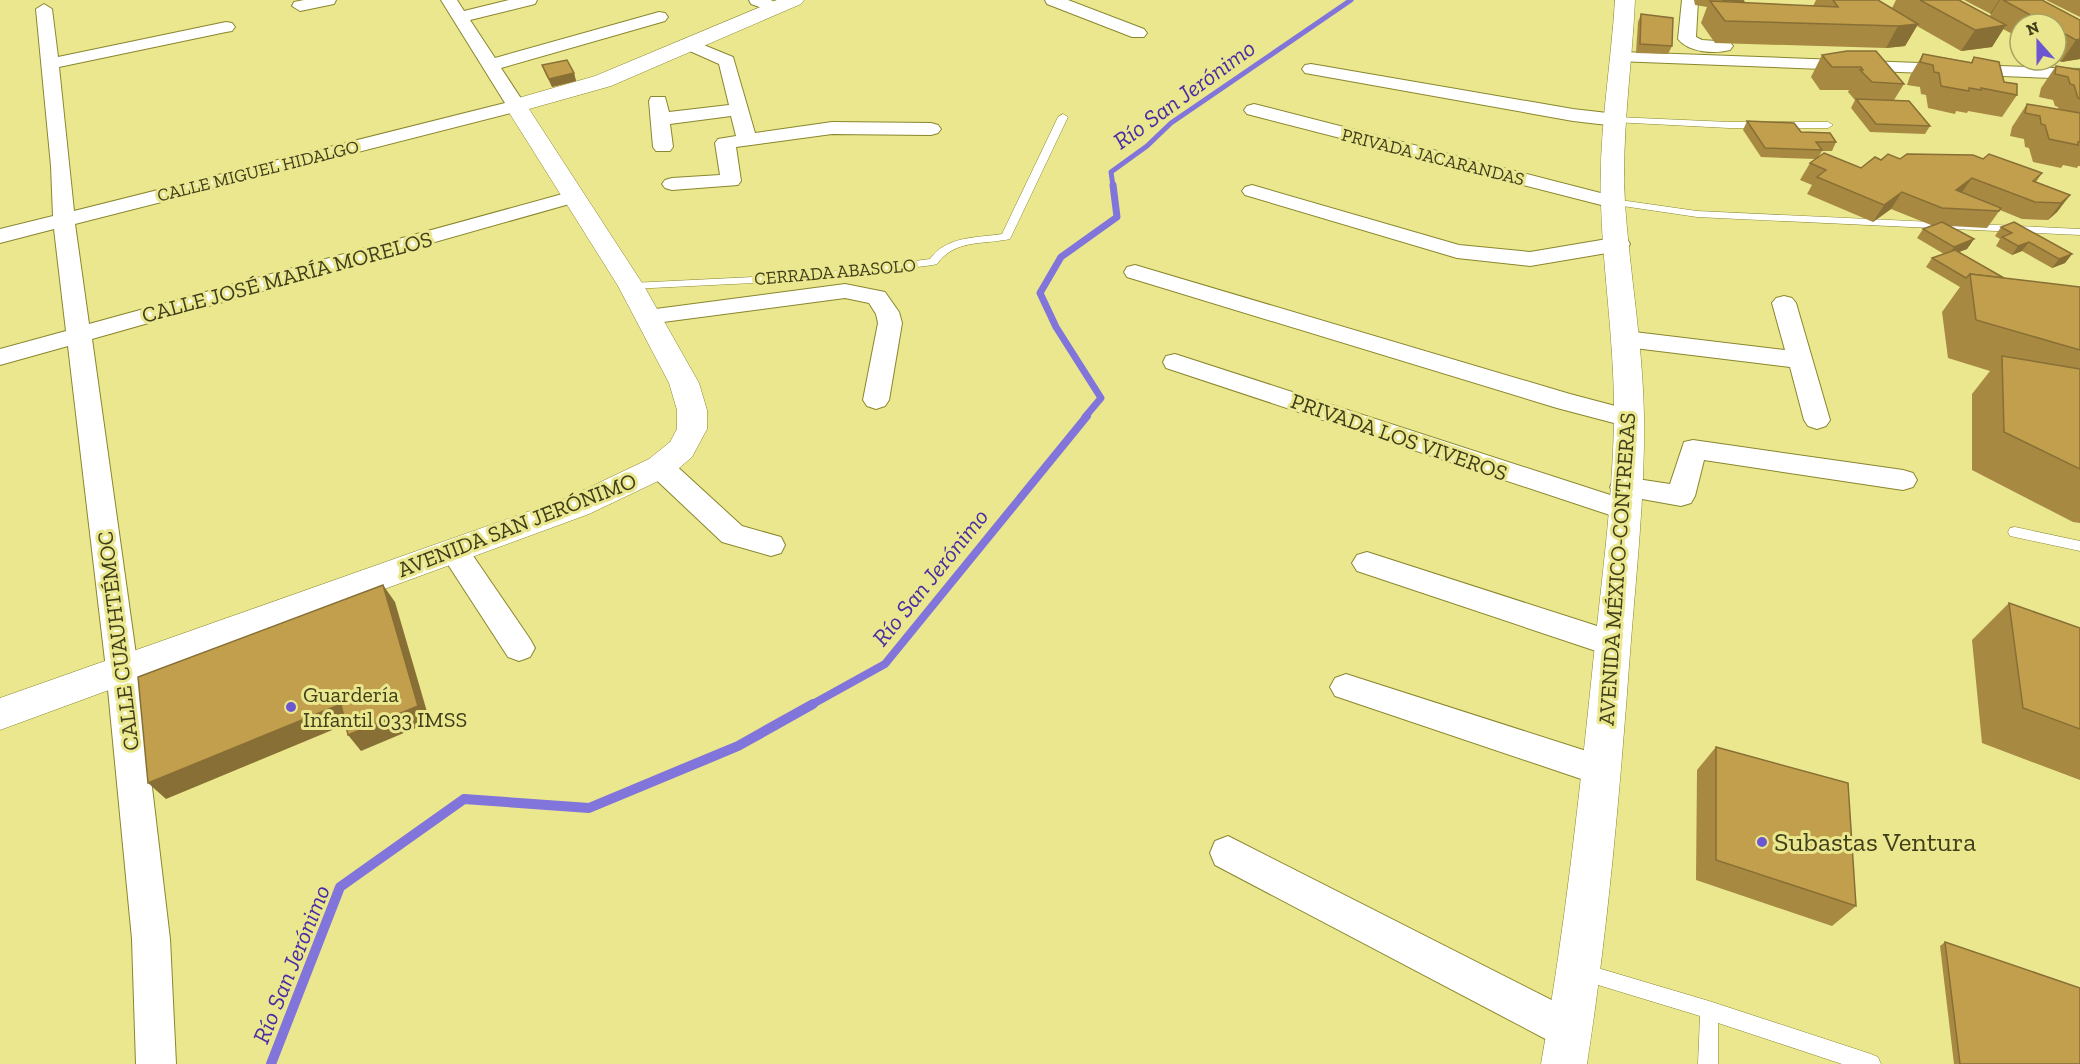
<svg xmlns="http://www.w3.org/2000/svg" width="2080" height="1064" viewBox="0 0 2080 1064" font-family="'Zilla Slab',serif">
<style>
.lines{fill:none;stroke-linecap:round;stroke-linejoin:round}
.stream-far3{stroke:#8174da;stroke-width:5}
.stream-far2{stroke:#8174da;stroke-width:7}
.stream-far1{stroke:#8174da;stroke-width:8}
.stream{stroke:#8174da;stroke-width:10}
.service-casing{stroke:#8a862d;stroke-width:1}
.minor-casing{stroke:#8a862d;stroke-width:2}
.tertiary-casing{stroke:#8a862d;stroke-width:1}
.secondary-casing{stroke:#8a862d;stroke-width:1}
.service{fill:#fff;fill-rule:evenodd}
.minor{fill:#fff;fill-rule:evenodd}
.tertiary{fill:#fff;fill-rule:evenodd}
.secondary{fill:#fff;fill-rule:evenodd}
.wall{fill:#a78941}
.shaded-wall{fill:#886f35}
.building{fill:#c29f4c;stroke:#886f35;stroke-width:1.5}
.poi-dot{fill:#6d57d1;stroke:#eae78f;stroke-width:2}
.labels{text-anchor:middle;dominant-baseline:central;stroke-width:6;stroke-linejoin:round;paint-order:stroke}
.far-street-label{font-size:18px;fill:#3f3e19;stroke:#eae78f}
.street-label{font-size:22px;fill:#3f3e19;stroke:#eae78f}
.poi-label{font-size:22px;fill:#3f3e19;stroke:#eae78f;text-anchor:start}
.water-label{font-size:24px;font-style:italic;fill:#4a2ca4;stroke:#eae78f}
.near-poi-label{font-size:27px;fill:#3f3e19;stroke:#eae78f;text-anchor:start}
</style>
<rect width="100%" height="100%" fill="#eae78f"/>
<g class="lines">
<polyline class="stream-far3" points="1113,186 1111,172 1147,146 1171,123 1351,0"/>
<polyline class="stream-far2" points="1085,417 1101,398 1056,327 1040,293 1061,257 1117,217 1113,185"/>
<polyline class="stream-far1" points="811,705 885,664 1087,416"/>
<polyline class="stream" points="271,1064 340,887 464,799 589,808 738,746 813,704"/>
<defs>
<g id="service">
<path d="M1063,114L1068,117L1010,239C982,245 955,239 937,264L933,265L814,280L631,289L626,286L631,283L814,274L930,259C946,236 976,238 1002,234L1058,117Z"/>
<polygon points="1616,117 1729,122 1828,122 1833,125 1828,128 1729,128 1613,122 1611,120"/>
<polygon points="1613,199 1697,211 2080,229 2080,235 1697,217 1609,204 1609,200"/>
<polygon points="2015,527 2080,541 2080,551 2010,536 2008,532 2010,528"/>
<polygon points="1581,963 1709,1001 1871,1054 1878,1057 1881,1064 1842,1064 1718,1023 1718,1064 1698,1064 1700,1016 1575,978 1572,972 1575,966"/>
</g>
<g id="minor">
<polygon points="304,0 336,0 334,4 300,11 292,6 294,2"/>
<polygon points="441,0 457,0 464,11 509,0 537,0 535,4 470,20 495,58 659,12 665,13 668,17 665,21 501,68 526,106 523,110 75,224 89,324 566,193 573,191 580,193 584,197 580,201 92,339 138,669 170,939 176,1064 136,1064 132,939 106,669 68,346 0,365 0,349 66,331 54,229 0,243 0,229 53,216 51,166 36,9 44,4 52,9 58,57 226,22 232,23 235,27 232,31 226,32 59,67 74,211 505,103"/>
<polygon points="749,0 771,0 784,8 776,13 751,4"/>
<polygon points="1045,0 1068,0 1144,29 1147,33 1144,37 1132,37 1047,4"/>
<path d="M1682,0H1698L1696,37L1702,40L1730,42L1733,46L1730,50C1715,54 1689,53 1678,39Z"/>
<polygon points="689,39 733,57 755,133 832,122 931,123 938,125 941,129 938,133 931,135 832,134 736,147 741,181 738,185 672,190 665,188 662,184 665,180 672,178 720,175 715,143 718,139 736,136 731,116 670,124 673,147 670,151 656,151 653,147 649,101 651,97 665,97 669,112 729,105 719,64 683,48 680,44 683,40"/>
<polygon points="1622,52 2080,69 2080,79 1616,61 1613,57 1616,53"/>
<polygon points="1311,64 1573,109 1616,114 1623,116 1626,120 1623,124 1616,126 1573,121 1305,73 1302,69 1305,65"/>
<polygon points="1254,104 1620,198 1624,202 1620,206 1613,208 1247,114 1244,110 1247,106"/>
<polygon points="1252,185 1459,245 1530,252 1619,237 1627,239 1630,244 1627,249 1619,251 1530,266 1457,258 1245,195 1242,191 1245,187"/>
<polygon points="1135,265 1570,394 1638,412 1642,418 1638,424 1629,427 1557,408 1127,277 1124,272 1127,267"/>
<polygon points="845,284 885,292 899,312 902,323 889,400 885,406 876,409 867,406 863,400 878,323 876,314 869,303 845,298 648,324 640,322 636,317 640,312 648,310"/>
<polygon points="1784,296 1792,298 1796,303 1830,420 1826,426 1817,429 1808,426 1804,420 1790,367 1626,347 1617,344 1614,339 1617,334 1626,331 1785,350 1772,303 1776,298"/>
<polygon points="1175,354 1635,503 1639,510 1635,517 1625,520 1166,368 1163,362 1166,356"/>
<polygon points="1693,440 1903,470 1913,473 1917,480 1913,487 1903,490 1704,460 1695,496 1691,503 1681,506 1614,494 1610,487 1614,480 1624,477 1670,484 1684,442"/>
<polygon points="660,457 670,460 742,526 781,537 785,545 781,553 771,556 722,542 650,474 646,467 650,460"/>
<polygon points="455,541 465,544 530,639 535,648 530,657 519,661 508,657 445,560 441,552 445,544"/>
<polygon points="1367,552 1622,634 1626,643 1622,652 1611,656 1357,571 1352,563 1357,555"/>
<polygon points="1346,674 1602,756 1614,760 1619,771 1614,782 1602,786 1335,696 1330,687 1335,678"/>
<polygon points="1228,836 1583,1016 1589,1030 1583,1044 1569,1050 1555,1044 1215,865 1210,853 1215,841"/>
</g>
<path id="tertiary" d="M1615,0H1635C1632,67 1621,136 1625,204C1630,275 1643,346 1644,417C1645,496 1636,575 1630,653C1620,791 1608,928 1587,1064H1541C1565,928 1580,791 1594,654C1602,576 1613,497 1614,418C1615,346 1603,275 1601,204C1598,136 1611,67 1615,0Z"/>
<polygon id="secondary" points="777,0 804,0 801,4 611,86 529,109 644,286 699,383 707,410 707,429 692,457 671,475 589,514 0,730 0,698 567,498 649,459 670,442 677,429 677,410 669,383 618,286 505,106 508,101 595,76"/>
</defs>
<use href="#service" class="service-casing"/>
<use href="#minor" class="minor-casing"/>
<use href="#tertiary" class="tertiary-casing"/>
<use href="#secondary" class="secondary-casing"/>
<use href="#service" class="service"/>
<use href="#minor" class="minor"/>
<use href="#tertiary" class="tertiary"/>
<use href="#secondary" class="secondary"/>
</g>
<g class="wall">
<polygon points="1694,0 1743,0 1744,3 1813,6 1816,0 1878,0 1892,8 1896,0 1959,0 1990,16 1991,14 1964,0 2042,0 2080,20 2080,59 2061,62 2056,59 2056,24 2020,24 2020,38 2003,29 1992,47 1961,51 1917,26 1905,46 1886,48 1715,43 1701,23 1707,7 1695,5"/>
<polygon points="2046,0 2080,0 2080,17"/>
<polygon points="1641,14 1672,46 1668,54 1636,53 1638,22"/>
<polygon points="1847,51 1904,84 1894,100 1930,126 1925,134 1870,132 1851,108 1855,100 1848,92 1849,90 1820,90 1811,77 1822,55"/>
<polygon points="1923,54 1971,62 1974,57 2004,82 2017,95 2002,117 1968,111 1967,113 1956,111 1955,114 1928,108 1926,95 1921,94 1920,87 1907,85 1910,76"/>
<polygon points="542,65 574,73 576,81 552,87 545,73"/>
<polygon points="2056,66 2080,70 2080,166 2078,166 2077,168 2063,165 2061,168 2033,162 2029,148 2025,147 2024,139 2010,136 2012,127 2027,104 2059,110 2058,107 2055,106 2053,100 2039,97 2041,88"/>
<polygon points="1747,121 1801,132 1836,142 1832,151 1822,151 1819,156 1861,168 1881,160 1900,159 1983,159 2042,173 2036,182 2070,195 2057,212 2048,220 2022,219 2000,210 1987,228 1950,226 1974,239 1967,249 1959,252 2004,278 2080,287 2080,523 2073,522 1972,470 1972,394 1990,371 1948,358 1942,312 1960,287 1926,267 1932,258 1944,254 1917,238 1923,229 1933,225 1931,225 1891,209 1873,222 1807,194 1812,185 1800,180 1810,163 1815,159 1761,157 1743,130"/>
<polygon points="2001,227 2072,254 2065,263 2052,268 2022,251 2012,255 1996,246 2000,239 1995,236"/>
<polygon points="2009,603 2080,628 2080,780 1982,743 1972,640"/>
<polygon points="1716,747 1856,906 1832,926 1696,880 1697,770"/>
<polygon points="1945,942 2080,1064 1954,1064 1940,946"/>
</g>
<g class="shaded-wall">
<polygon points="1999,0 2000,0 1991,14 1990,14"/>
<polygon points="1918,24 1905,46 1886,48 1898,26"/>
<polygon points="2006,25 1992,47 1961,51 1975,30"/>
<polygon points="2080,39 2080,59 2061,62 2076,40"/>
<polygon points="574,73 576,81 552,87 549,79"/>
<polygon points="1972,178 1960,195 1956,190"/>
<polygon points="1902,192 1891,209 1873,222 1884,205"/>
<polygon points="2070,195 2057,212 2048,220 2061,203"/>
<polygon points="1974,239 1967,249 1948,256 1954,247"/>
<polygon points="2029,242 2022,251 2012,255 2018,246"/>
<polygon points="2072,254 2065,263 2052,268 2059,259"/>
<polygon points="383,585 395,602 430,722 361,751 348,735"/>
<polygon points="341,704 354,721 166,799 148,783"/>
</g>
<g class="building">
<polygon points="1722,0 1743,0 1744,2"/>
<polygon points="1833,0 1878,0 1918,24 1898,26 1725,21 1710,1 1838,7"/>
<polygon points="1920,0 1959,0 2006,25 1975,30"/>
<polygon points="2003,0 2042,0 2080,20 2080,39 2076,40 2056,29 2056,24 2047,24"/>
<polygon points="1641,14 1673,18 1672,46 1640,44"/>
<polygon points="1847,51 1876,51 1904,84 1872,82 1860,70 1863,70 1861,67 1832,67 1822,55"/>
<polygon points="1923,54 1972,63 1974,57 1999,62 2004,82 2017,84 2017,95 1981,88 1981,90 1969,88 1969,91 1941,86 1939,73 1934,72 1933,65 1920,62"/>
<polygon points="567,60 574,73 549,79 542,65"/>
<polygon points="2056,66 2080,70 2080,99 2078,98 2074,85 2070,84 2068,77 2055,74"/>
<polygon points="1856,99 1909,101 1930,126 1876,124"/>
<polygon points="2027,104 2080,113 2080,142 2078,142 2078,145 2049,139 2045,125 2041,124 2040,116 2025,113"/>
<polygon points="1747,121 1794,123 1801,132 1830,133 1836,142 1816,142 1822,150 1765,148"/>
<polygon points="1824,153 1861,168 1875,157 1881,160 1888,154 1900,159 1907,154 1973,155 1983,159 1989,154 2042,173 2033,181 2070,195 2061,203 2035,202 1972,178 1956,190 2001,208 1999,211 1942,208 1902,192 1884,205 1817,177 1826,170 1810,163"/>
<polygon points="1942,222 1974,239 1954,247 1923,229"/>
<polygon points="2014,222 2072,254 2059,259 2029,242 2018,246 2002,237 2012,233 2001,227"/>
<polygon points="1955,250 2004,278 1970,274 1966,278 1932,258"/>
<polygon points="1970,274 2080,287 2080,350 1976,320"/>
<polygon points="2002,356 2080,369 2080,469 2004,432"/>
<polygon points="383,585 418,706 348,735 341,704 148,783 138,677"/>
<polygon points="2009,603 2080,628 2080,729 2023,708"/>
<polygon points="1716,747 1848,783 1856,906 1716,860"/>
<polygon points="1945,942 2080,988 2080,1064 1960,1064"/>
</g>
<g class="poi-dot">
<circle cx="291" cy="707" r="6"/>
<circle cx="1762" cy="842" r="6"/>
</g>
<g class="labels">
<g class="far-street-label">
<text transform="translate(1433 157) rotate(14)">PRIVADA JACARANDAS</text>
<text transform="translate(258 171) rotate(-14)">CALLE MIGUEL HIDALGO</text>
<text transform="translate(835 272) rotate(-5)">CERRADA ABASOLO</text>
</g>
<g class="street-label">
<text transform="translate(287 277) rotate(-15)">CALLE JOSÉ MARÍA MORELOS</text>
<text transform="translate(1399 437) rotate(19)">PRIVADA LOS VIVEROS</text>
<text transform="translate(517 525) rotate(-21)">AVENIDA SAN JERÓNIMO</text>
<text transform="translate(1617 569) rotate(-86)">AVENIDA MÉXICO-CONTRERAS</text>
<text transform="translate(118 641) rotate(-97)">CALLE CUAUHTÉMOC</text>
</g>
<g class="poi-label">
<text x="303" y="694">Guardería<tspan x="303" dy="25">Infantil 033 IMSS</tspan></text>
</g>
<g class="water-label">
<text transform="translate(1184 94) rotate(-36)">Río San Jerónimo</text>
<text transform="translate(930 577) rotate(-51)">Río San Jerónimo</text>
<text transform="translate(291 964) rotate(-68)">Río San Jerónimo</text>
</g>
<g class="near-poi-label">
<text x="1774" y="842">Subastas Ventura</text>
</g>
</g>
<g transform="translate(2038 42) rotate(339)"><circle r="28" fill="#eae78f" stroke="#a6a360" stroke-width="1.5"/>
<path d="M0-4.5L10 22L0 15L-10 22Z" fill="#6d57d1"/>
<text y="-9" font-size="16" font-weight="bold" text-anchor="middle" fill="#3f3e19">N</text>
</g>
</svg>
